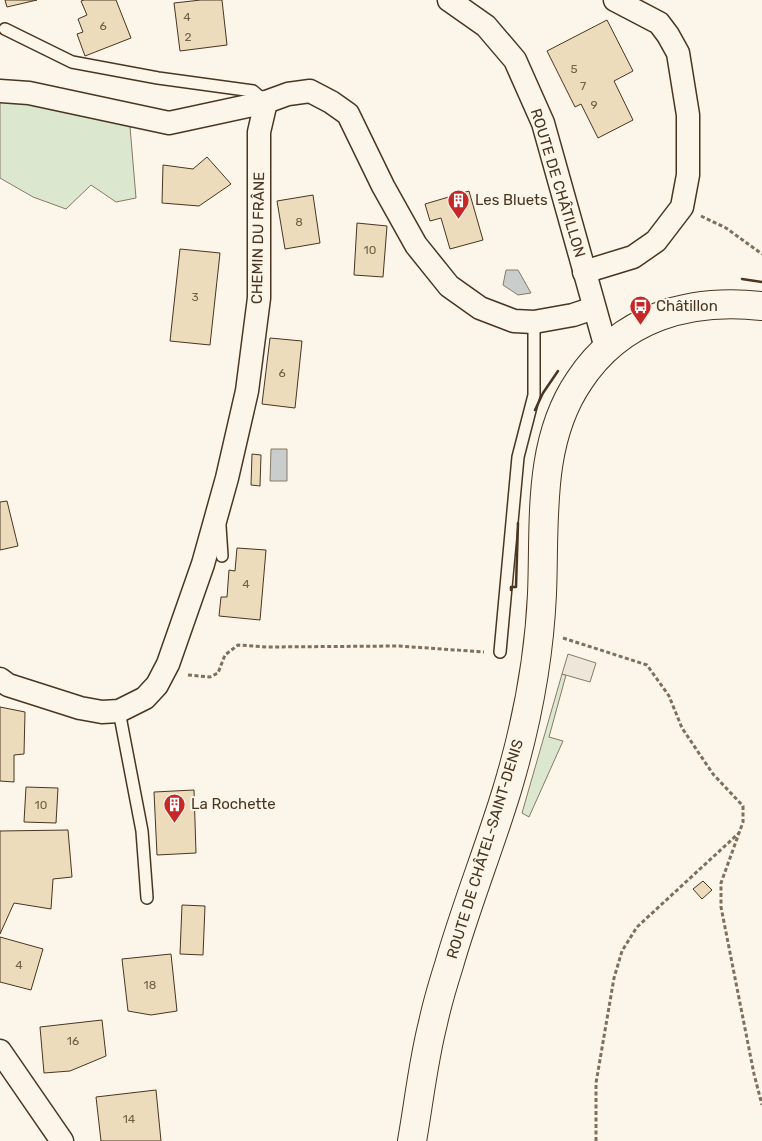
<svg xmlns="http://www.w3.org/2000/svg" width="762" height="1141" viewBox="0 0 762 1141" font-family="Rubik,sans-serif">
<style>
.green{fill:#dce7d0;stroke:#887966}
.parking{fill:#ede7d9;stroke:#887966}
.water{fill:#c9cecd;stroke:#887966}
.building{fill:#ecdcbc;stroke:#4a3520}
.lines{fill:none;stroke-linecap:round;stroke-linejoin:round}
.lane-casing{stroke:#4a3520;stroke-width:14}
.street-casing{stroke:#4a3520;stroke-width:25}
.primary-casing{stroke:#4a3520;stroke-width:30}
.path{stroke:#7f6f5c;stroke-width:3;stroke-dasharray:4 2.5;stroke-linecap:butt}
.lane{stroke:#fbf6e9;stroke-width:11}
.street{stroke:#fbf6e9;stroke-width:22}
.primary{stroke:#fbf6e9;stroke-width:28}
.wall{stroke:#4a3520;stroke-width:2.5}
.labels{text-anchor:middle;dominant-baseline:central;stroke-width:4;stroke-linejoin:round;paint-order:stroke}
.number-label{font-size:12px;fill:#725f47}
.street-label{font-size:15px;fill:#4a3520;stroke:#fbf6e9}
.poi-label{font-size:15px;fill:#4a3520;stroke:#fbf6e9;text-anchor:start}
</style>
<rect width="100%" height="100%" fill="#fbf6e9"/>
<g class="green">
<polygon points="0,91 129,115 136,198 116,202 91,185 66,209 33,197 0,178"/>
<polygon points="562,674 566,675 549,737 563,741 529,817 522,813"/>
</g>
<polygon class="parking" points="568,654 596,663 590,682 562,674"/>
<g class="water">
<polygon points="506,270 518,270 531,293 518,295 503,285"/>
<polygon points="271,449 287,449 287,481 270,481"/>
</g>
<g class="building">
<polygon points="5,0 37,0 7,7"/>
<polygon points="84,0 116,0 131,38 85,56 77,34 83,32 78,19 87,15 81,1"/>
<polygon points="201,0 222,0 227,45 180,51 174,3"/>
<polygon points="607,20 633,71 614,81 633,120 598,138 581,104 575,107 547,51"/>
<polygon points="207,157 231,184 199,206 162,203 163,165 193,169"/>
<polygon points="469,191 483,240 450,249 441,218 430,221 425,204"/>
<polygon points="313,195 320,243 285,249 277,201"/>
<polygon points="357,223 387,226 383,277 354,275"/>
<polygon points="180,249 220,253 210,345 170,341"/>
<polygon points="270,338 302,341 295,408 262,404"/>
<polygon points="252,454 261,455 260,486 251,485"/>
<polygon points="7,501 18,546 0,550 0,502"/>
<polygon points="237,548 266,550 260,620 219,616 221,597 227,597 229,570 235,571"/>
<polygon points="0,707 25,712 24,754 14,755 14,782 0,781"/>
<polygon points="26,787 58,788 56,823 24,822"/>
<polygon points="194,790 196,853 157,855 154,792"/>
<polygon points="68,830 72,877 53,879 51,909 14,903 0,934 0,831"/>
<polygon points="703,881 712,890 702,899 693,889"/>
<polygon points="182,905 205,906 203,955 180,954"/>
<polygon points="0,937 43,949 31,990 0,982"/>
<polygon points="171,954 177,1011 151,1015 128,1011 122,959"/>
<polygon points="102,1020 106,1056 70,1071 44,1073 40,1027"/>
<polygon points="156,1090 161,1141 101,1141 96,1097"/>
</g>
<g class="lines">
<defs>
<g id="lane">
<polyline points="5,29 72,62 158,78 253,91 266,102"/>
<polyline points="220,526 222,556"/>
<polyline points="500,652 518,457 534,395 534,322"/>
<polyline points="119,711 142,831 147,898"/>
</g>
<g id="street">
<polyline points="449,0 486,26 515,60 543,123 606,348"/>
<polyline points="0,91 29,93 169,123 266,102 288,94 310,91 331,102 348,114 383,186 416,245 449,286 480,308 514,321 534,322 573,315 594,308"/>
<polyline points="584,272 633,257 656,241 682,207 688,175 688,115 678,53 668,35 659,23 615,0"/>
<polyline points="0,679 8,685 80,708 102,712 119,711 145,698 157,685 168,664 203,564 227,478 247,391 259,298 259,132 266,102"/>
<polyline points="0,1051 62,1141"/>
</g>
<path id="primary" d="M412,1141C419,1102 423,1062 433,1023C437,1004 443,984 449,965C466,906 489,849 507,790C526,727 539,660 542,594C545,522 537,443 579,381C621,317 689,298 762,306"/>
</defs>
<use href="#lane" class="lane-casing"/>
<use href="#street" class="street-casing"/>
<use href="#primary" class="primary-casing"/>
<g class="path">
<polyline points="701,216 726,228 762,254"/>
<polyline points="563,638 647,665 669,696 682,728 713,774 743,806 743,822 721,883 721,907 754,1074 762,1105"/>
<polyline points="188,675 210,677 218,673 225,655 238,645 267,647 399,646 484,652"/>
<polyline points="596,1141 596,1083 614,978 622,951 637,927 739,833"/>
</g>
<use href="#lane" class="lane"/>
<use href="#street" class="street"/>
<use href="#primary" class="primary"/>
<g class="wall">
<polyline points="742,279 762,282"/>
<polyline points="535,410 543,393 558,371"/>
<polyline points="511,590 511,587 516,587 518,523"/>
</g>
</g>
<defs>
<symbol id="building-pin" viewBox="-11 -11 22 30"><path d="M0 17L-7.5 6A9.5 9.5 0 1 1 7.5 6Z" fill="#c62828" stroke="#fbf6e9"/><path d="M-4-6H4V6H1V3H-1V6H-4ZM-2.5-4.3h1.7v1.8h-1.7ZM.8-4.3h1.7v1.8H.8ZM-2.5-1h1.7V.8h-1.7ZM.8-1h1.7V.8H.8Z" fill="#fff"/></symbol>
<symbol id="bus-pin" viewBox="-11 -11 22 30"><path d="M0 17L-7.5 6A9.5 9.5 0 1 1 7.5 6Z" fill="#c62828" stroke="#fbf6e9"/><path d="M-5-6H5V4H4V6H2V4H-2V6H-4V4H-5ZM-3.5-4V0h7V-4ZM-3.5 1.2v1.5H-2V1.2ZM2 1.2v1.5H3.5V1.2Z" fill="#fff"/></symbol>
</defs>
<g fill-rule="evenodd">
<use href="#building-pin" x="446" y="188" width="25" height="34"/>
<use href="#bus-pin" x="628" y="294" width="25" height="34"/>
<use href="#building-pin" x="162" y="792" width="25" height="34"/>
</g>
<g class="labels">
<g class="number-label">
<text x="187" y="17">4</text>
<text x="103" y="26">6</text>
<text x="188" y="37">2</text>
<text x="574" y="69">5</text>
<text x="583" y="86">7</text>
<text x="594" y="105">9</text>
<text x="299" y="222">8</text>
<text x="370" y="250">10</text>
<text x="195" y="297">3</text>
<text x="282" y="373">6</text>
<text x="246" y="584">4</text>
<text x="41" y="805">10</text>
<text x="19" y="965">4</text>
<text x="150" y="985">18</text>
<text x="73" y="1041">16</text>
<text x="129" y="1119">14</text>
</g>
<g class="street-label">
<text transform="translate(558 183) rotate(73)">ROUTE DE CHÂTILLON</text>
<text transform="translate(258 238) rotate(-89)">CHEMIN DU FRÂNE</text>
<text transform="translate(485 849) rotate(-73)">ROUTE DE CHÂTEL-SAINT-DENIS</text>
</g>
<g class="poi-label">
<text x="475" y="200">Les Bluets</text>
<text x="656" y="306">Châtillon</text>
<text x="191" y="804">La Rochette</text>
</g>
</g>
</svg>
